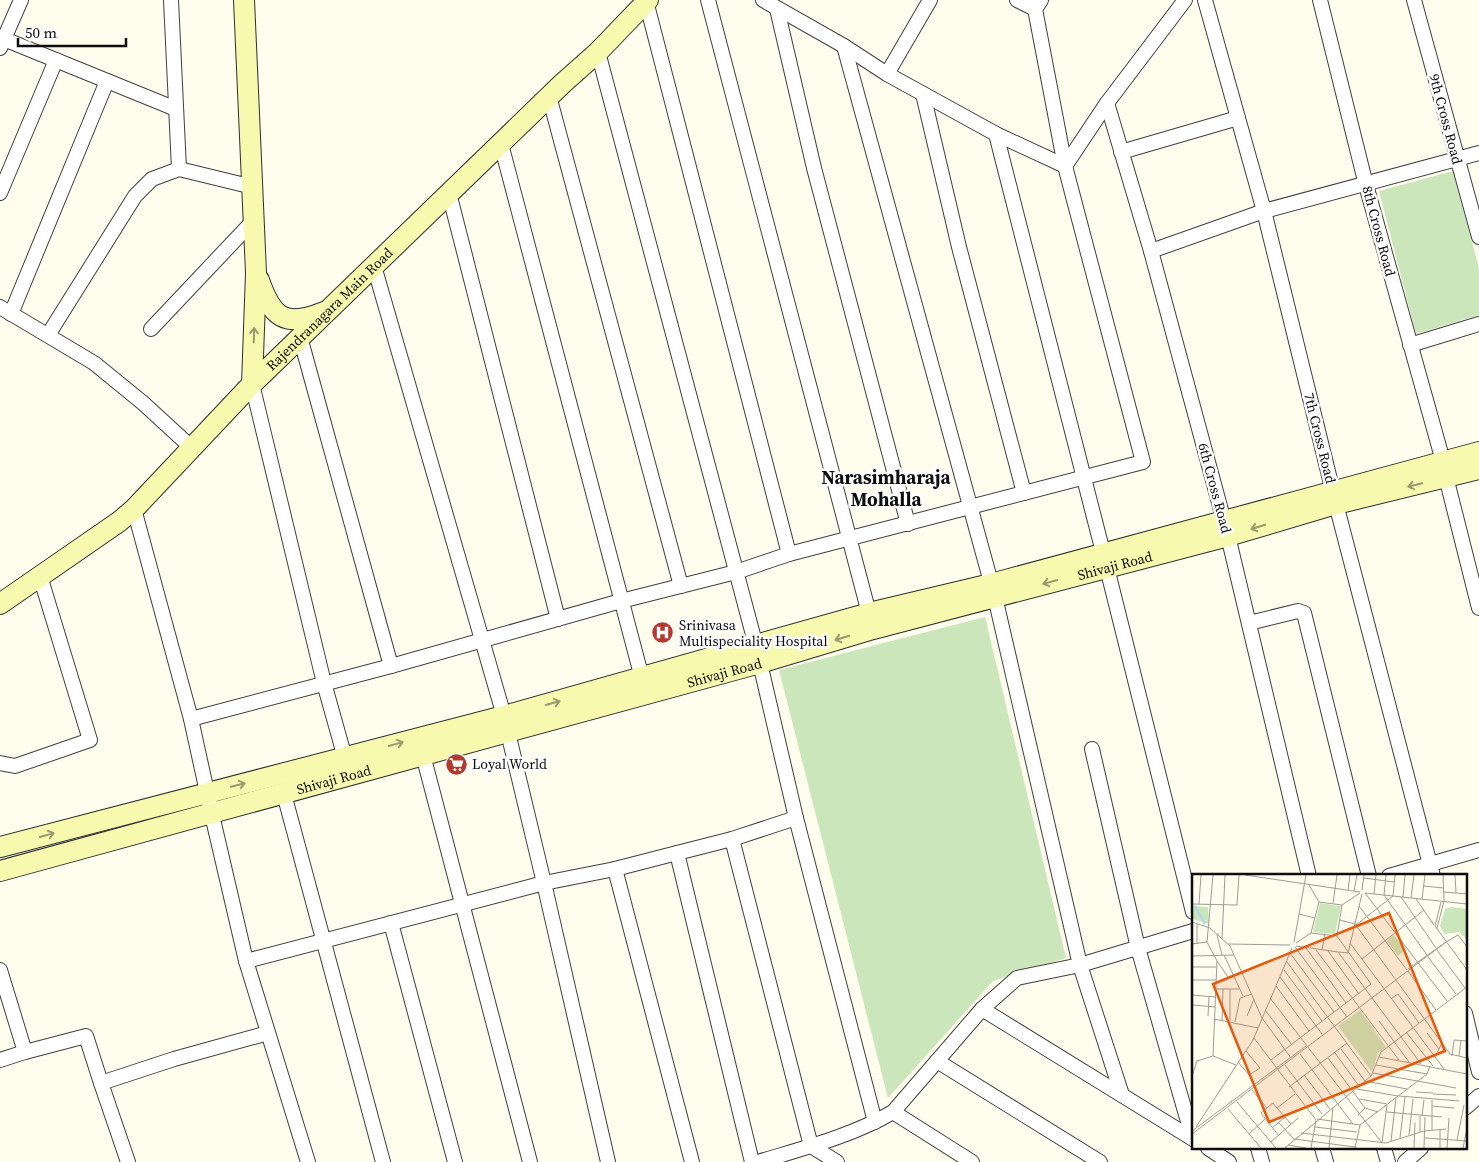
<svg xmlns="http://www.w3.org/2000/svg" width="1479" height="1162" viewBox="0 0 1479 1162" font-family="'Source Serif 4',serif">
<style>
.green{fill:#cbe6ba}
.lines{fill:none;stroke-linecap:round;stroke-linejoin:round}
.street-casing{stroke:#404040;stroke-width:16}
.secondary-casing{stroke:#2f2f2f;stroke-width:22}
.street{stroke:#fff;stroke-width:14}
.secondary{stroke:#f7f9ae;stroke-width:20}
.oneway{stroke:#999b6e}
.labels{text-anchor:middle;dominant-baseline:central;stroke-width:5;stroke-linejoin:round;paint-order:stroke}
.street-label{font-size:14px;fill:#0d0d0d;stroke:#fff}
.poi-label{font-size:14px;fill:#0d0d0d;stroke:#fff;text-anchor:start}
.district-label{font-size:19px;font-weight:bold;fill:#0d0d0d;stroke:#fff}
.inset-river{fill:none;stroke:#b6d3f1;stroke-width:2.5}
.inset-road{fill:none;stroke:#9e9d94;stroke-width:1}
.view{fill:#e8590c;fill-opacity:0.15;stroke:#e8590c;stroke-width:2.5}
.inset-edge{fill:none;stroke:#0d0d0d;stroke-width:2.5}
</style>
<rect width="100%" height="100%" fill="#fefdee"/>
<g class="green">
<polygon points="1453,171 1479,268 1479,315 1416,334 1379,191"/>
<polygon points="985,617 1066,958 993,981 888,1098 779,670"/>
</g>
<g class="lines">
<defs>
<g id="street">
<polyline points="171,0 179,169"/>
<polyline points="708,0 871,621"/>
<polyline points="763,0 844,46 887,74 996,134 1107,568 1193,912"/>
<polyline points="1017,0 1035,9 1041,0"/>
<polyline points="1205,0 1264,211 1336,504 1433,876"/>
<polyline points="1320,0 1366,185 1443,461"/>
<polyline points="1414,0 1479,237"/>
<polyline points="646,1 789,554"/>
<polyline points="777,9 814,168 908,524"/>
<polyline points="4,39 176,109"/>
<polyline points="844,46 995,597 1080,965 1122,1095"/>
<polyline points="0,48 21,0"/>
<polyline points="598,52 756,646 796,818 875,1122"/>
<polyline points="887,74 930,0"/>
<polyline points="923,94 959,247 1024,493"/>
<polyline points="549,96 681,586"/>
<polyline points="1107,103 1151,251 1228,536 1309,876"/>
<polyline points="996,134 1065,166 1107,103 1185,0"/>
<polyline points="501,144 642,678"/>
<polyline points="1121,152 1238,118"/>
<polyline points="0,193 56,60"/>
<polyline points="449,193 558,619"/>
<polyline points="1151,251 1264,211 1479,153"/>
<polyline points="374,266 504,716 544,883 608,1162"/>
<polyline points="0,307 94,363 143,403 192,448"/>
<polyline points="11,314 107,81"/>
<polyline points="151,329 254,220"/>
<polyline points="48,335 135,196 152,179 179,169 253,187"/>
<polyline points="300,337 391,666"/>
<polyline points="1410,345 1479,324"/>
<polyline points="252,384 324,683 345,758"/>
<polyline points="1446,477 1479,608"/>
<polyline points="134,509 191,719 212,815 246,961 308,1162"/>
<polyline points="1249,623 1298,611 1304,613 1369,876"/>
<polyline points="191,719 391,666 621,601 736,572 789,554 1143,462 1065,166 1035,9"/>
<polyline points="1092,749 1138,948 1193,1139"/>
<polyline points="423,755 530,1162"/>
<polyline points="0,763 15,766 90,740 40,576"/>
<polyline points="284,794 383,1162"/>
<polyline points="732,839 811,1146 837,1162"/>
<polyline points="677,853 752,1162"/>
<polyline points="615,869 692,1162"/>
<polyline points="1389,876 1479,850"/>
<polyline points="391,923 455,1162"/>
<polyline points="246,961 544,883 615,869 677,853 732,839 796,818"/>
<polyline points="0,970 25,1052 86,1036 101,1083 174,1059 268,1033"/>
<polyline points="982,1009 1193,1139"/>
<polyline points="1465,1013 1479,1072"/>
<polyline points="0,1060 25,1052"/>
<polyline points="937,1061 1100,1162"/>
<polyline points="101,1083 128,1162"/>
<polyline points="1465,1108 1479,1096"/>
<polyline points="893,1112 972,1162"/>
<polyline points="1208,1148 1229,1162"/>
<polyline points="1258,1148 1262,1162"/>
<polyline points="1322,1148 1326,1162"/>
<polyline points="1384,1148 1388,1162"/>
<path d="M758,1162C804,1148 852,1136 893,1112L982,1009L1017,978L1080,965L1193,931"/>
<polyline points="1405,1162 1421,1148"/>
</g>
<g id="secondary">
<polyline points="244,0 256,273 252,384"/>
<path d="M259,280C272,318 285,328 324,312"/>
<path id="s1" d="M0,604L120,521L134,509L252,384L562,84L598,52L648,0"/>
<polyline points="0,847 504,716 869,613 991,584 1479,452"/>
<path id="s2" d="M0,871L760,663L873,629L1228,536L1336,504L1479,469"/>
</g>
</defs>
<use href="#street" class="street-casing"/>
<use href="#secondary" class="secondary-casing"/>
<use href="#street" class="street"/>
<use href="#secondary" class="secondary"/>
</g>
<defs><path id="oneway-shaft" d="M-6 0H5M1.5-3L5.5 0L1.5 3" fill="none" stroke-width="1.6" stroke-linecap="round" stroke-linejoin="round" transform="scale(1.25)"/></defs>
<g class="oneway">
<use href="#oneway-shaft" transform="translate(254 335) rotate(-88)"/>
<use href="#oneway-shaft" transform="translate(1415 485) rotate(166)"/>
<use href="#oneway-shaft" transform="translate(1258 527) rotate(163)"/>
<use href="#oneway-shaft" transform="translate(1050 582) rotate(165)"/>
<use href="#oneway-shaft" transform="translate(842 638) rotate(163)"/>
<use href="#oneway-shaft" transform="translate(553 703) rotate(-16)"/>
<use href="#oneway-shaft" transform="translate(396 744) rotate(-15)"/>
<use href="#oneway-shaft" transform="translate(238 785) rotate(-14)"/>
<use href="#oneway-shaft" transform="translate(47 835) rotate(-15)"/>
</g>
<defs>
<symbol id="hospital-disc" viewBox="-11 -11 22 22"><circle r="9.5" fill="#b33a2f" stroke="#fff"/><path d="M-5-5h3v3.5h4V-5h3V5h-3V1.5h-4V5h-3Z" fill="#fff"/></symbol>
<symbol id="supermarket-disc" viewBox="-11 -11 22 22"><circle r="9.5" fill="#b33a2f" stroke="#fff"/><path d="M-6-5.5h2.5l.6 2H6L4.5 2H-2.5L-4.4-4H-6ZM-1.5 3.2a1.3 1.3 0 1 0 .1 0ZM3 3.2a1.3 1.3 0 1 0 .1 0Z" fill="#fff"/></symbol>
</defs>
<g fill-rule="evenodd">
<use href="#hospital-disc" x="650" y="620" width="25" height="25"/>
<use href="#supermarket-disc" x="444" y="752" width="25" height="25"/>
</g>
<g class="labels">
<g class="street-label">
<text transform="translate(1446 119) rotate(75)">9th Cross Road</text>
<text transform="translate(1379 231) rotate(75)">8th Cross Road</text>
<text stroke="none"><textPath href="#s1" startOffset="444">Rajendranagara Main Road</textPath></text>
<text transform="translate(1320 438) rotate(76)">7th Cross Road</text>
<text transform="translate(1215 488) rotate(75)">6th Cross Road</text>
<text stroke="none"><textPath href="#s2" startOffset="1156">Shivaji Road</textPath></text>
<text stroke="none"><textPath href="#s2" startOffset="751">Shivaji Road</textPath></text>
<text stroke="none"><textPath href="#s2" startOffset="346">Shivaji Road</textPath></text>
</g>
<g class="poi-label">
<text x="679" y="625">Srinivasa<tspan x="679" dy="16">Multispeciality Hospital</tspan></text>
<text x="472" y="764">Loyal World</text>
</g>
<g class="district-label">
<text x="886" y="477">Narasimharaja<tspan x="886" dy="22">Mohalla</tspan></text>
</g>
</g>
<g transform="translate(1192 874)">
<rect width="275" height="275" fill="#fefdee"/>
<path d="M128,29L149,32L143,60L121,58ZM0,32L16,33L17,50L0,45ZM259,33L275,35V66L267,58L253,60L248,52L253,35ZM202,61L213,76L206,82L194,67ZM168,136L194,173L186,179L180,198L146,152Z" fill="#cbe6ba"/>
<path class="inset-river" d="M3,32L13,50"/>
<path class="inset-road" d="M53,1L168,18M194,1L192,21L235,81M263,1L264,19M172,4L202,8M117,11L127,28L119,59M231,12L252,14M156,16L158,1M170,16L172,1M162,17L165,1M252,18L275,20M173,19L255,127M173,19L275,30M182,20L184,1M209,23L244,74M211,23L213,1M219,24L222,1M224,25L242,51M230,25L233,1M127,28L150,31M249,28L243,52L275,96M141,29L145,1M0,30L45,31L47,1M7,30L9,1M167,32L215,96M107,40L123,44M148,46L163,50M0,48L18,54L38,72L70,144L99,184M163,50L258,180L275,184M164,51L201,22L203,1M245,54L252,27L251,1M25,61L30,81M30,65L33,1M102,68L114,1M104,69L119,59L145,62L150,31L168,19M158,69L252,195M0,70L15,68M5,70V50M36,70L98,71M104,72L146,78L229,190M103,73L155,143M114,74L154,129M124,76L207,186M130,76L133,60M245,76L273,114M136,77L167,120M147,78L156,79L170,20M98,79L142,138M32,81L51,122M0,82L42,81M236,83L264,120M170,85L232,36M25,87L36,103M95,88L179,202M0,93H24M216,95L254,68M92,96L130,147M216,97L244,136M88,103L130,160M0,106H24M84,112L117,157M24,115H47M0,121L23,123M78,124L190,269M200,124L206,120L227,149M1,131L23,133M73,136L100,171M16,142L17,123M55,142L62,125M22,145L66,154M30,146L31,115M38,147V115M187,147L217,188M43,148L48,124L60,120M214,158L241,192M235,159L247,175M62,164L124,246L119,274M149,175L173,207L215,215M143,179L167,212M108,180L161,250M21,182L25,87L15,68L21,1M260,182L262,166L275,167M267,182L269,166M187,183L275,200M243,183L250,169M136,184L173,234M79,186L179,110L145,62M46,188L57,201L68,194L54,177M93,191L130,240M184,191L235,200M181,199L264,214M112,201L138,235M0,202L5,187L21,182L44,191M97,213L155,169M165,215L206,222M60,216L75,234L81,229L85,234L103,220M224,218L241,219M241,220L264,221M207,222L267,227M167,225L195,230M45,228L84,274M240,232L262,234M75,234L69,239L87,262M85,234L99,250M36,235L69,274M195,238L250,243M166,241L173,234L186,238M228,242V258M230,242L232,226M125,245L168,251L235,200L238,192M86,248L102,265M4,253L61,166L100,74M123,253L165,258M80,254L93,243M240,256V226M0,257L114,172M109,259L194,269L232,257L254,255M0,260L254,68L266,61L275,73M57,260L73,245M217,261L221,225M208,264L213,223M233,264L275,267M102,265L163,273M265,266L272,231M199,267L204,224M79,268L106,244M190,269L195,231M96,271L114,274M93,274L179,202L189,178L275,113M137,274L141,233M163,274L168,251M222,274L223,249M232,274L233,243M248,274V255M255,274L257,244M271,274L275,254"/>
<path class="view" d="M197,39L253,177L77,248L21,110Z"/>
<rect width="275" height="275" class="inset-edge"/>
</g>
<path d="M18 38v8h108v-8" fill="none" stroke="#0d0d0d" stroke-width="2.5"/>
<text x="25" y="38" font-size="15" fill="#0d0d0d" stroke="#ffffff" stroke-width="4" paint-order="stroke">50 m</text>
</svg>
